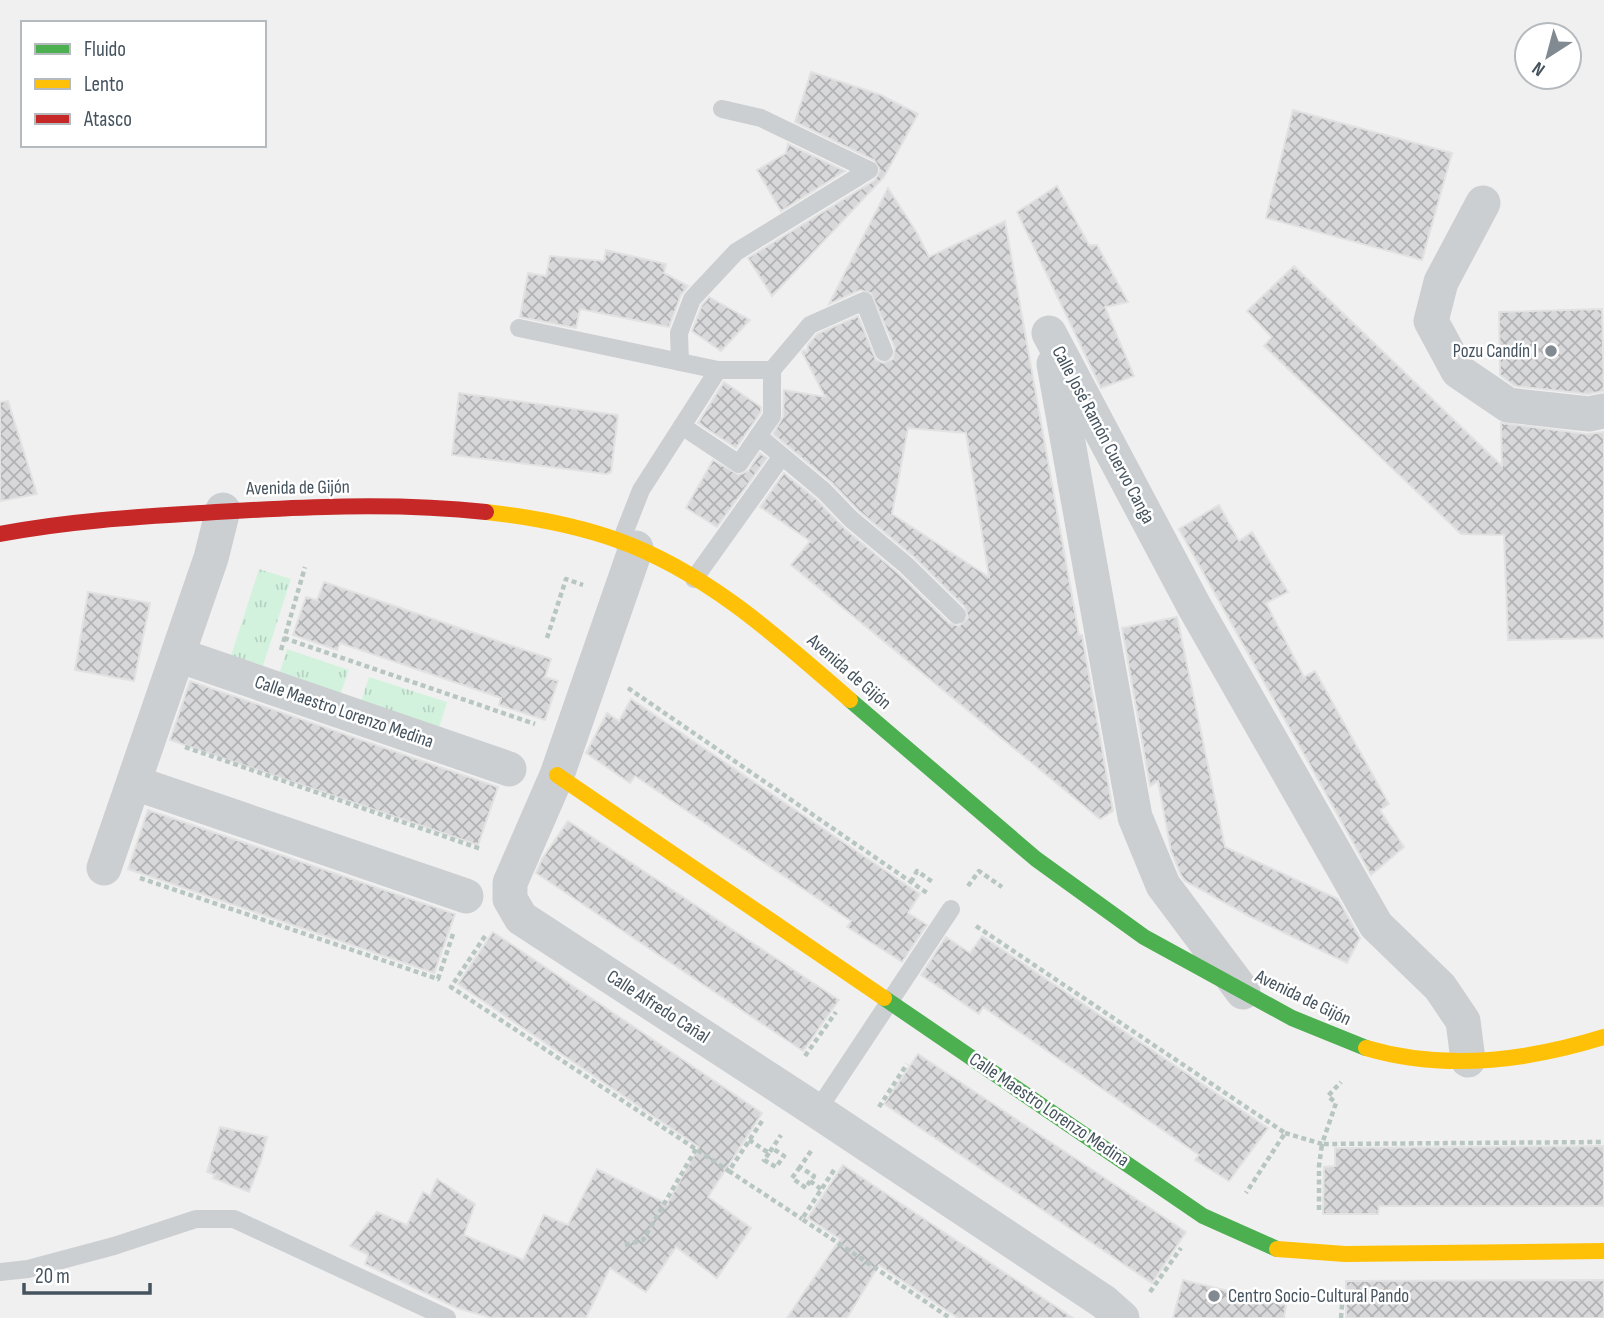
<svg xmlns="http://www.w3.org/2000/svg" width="1604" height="1318" viewBox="0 0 1604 1318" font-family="'Sofia Sans Condensed',sans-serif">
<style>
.grass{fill:url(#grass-tufts)}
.building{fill:url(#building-cross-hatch);stroke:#e2e2e3;stroke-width:2;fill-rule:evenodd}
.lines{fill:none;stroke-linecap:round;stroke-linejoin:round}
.path{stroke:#b8c6c1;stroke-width:4.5;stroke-dasharray:5 3.5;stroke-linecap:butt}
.lane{stroke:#cbcfd1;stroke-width:18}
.street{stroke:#cbcfd1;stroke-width:35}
.fast{stroke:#4caf50;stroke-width:16}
.slow{stroke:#ffc107;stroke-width:16}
.jam{stroke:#c62828;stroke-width:16}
.poi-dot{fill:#818a91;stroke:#fff;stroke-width:2.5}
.labels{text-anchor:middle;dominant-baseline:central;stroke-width:5;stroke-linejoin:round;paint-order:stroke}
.poi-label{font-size:19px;fill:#45535e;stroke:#fff;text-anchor:end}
.street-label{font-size:19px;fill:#45535e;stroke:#fff}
</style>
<defs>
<pattern id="grass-tufts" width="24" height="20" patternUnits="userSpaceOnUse" patternTransform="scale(1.75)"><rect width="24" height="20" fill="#d3f2de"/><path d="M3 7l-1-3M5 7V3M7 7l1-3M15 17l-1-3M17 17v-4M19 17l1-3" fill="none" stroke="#b6d1c1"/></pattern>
<pattern id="building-cross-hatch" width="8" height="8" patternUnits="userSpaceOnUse" patternTransform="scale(1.75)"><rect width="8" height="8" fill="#d8d8da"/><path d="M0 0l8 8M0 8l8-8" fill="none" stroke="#b1b2b4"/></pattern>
</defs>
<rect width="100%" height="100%" fill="#f1f0f0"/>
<g class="grass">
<polygon points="259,569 291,579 262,669 230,659"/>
<polygon points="287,649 349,670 339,698 278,678"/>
<polygon points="369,677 447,702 437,734 359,708"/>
</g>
<g class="building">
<polygon points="811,72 881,95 918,114 884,177 772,296 748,258 875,180 880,170 874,160 795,122"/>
<polygon points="1293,110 1452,153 1422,260 1266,218"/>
<polygon points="788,144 845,171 781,211 757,170 786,153"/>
<polygon points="1057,186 1089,245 1097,245 1128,302 1105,307 1134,376 1101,388 1017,212"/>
<path d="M888,188L917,233L929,257L1005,221L1079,635H1082L1113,811L1100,819L791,565L810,541L760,507L784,473L816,499L844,528L898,573L949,623L959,626L968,618L965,607L914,557L859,511L831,482L773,434L783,417L784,390L825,397L802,352L804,350L807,352L808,345L817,334L858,316L876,360L883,363L893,359L895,348L871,293L860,290L829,304ZM908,428L966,433L989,577L892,514Z"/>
<polygon points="606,250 666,264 664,273 688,286 681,295 669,327 580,309 576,328 520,317 528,273 546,276 550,256 604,261"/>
<polygon points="1294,266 1502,466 1501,423 1587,434 1604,432 1604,638 1508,640 1504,535 1461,534 1264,346 1272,337 1247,311"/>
<polygon points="709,297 750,320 721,351 692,331 702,305"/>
<polygon points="1602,309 1604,391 1588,394 1515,386 1500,375 1499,312"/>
<polygon points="724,382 761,407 761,412 736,448 698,423"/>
<polygon points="459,393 618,415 611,472 607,474 452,455"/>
<polygon points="8,401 37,494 0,501 0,402"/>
<polygon points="760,453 767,458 717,527 686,508 713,460 739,475 748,471"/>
<polygon points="1219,505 1239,541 1252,532 1288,592 1266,603 1304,677 1315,671 1389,804 1380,810 1404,847 1371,875 1179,529"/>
<polygon points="324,582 551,659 545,677 558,681 545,720 499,705 501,698 340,643 337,650 293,635 306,597 317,600"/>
<polygon points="88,592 150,603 134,681 75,670"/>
<polygon points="1177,617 1225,847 1338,899 1360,938 1347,963 1249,916 1185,881 1181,875 1171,851 1158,781 1150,786 1122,628"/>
<polygon points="190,681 498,787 478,845 170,740"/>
<polygon points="631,699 920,894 908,913 927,925 902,962 847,927 851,921 635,776 630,783 586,753 607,713 619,721"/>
<polygon points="148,810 455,914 434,973 128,869"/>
<polygon points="568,821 839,1000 803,1051 536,873 542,859"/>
<polygon points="493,932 762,1113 708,1197 751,1228 717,1278 676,1247 646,1292 610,1268 586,1318 492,1318 457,1308 365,1264 368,1255 350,1246 377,1212 407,1225 423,1192 430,1196 437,1179 475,1204 464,1235 523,1260 544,1215 568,1225 597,1169 667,1204 699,1147 458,984"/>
<polygon points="982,936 1268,1128 1229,1181 1195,1160 1199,1155 983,1007 979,1014 921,975 946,937 970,953"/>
<polygon points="918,1054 1186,1232 1152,1283 884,1104"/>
<polygon points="220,1127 267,1137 261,1161 249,1192 213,1178 215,1175 207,1172"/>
<polygon points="1604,1146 1604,1206 1379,1206 1378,1214 1323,1214 1324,1167 1335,1166 1335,1148"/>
<polygon points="843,1165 1073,1318 958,1318 879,1265 847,1318 787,1318 840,1239 808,1218"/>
<polygon points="1183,1280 1286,1305 1284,1318 1173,1318"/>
<polygon points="1604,1280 1604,1318 1346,1318 1346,1281"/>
</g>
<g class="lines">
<g class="path">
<polyline points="284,638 535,724"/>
<polyline points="547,638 566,579 583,585"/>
<polyline points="281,650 305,567"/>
<polyline points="628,688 927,893"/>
<polyline points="185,747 481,849"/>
<polyline points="140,878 438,979 454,931"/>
<polyline points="911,882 917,871 934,883"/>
<polyline points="968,886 979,871 1002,887"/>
<polyline points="976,926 1285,1133 1246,1193"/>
<polyline points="485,936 451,987 729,1171"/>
<polyline points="805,1056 836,1012"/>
<polyline points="879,1107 907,1064"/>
<polyline points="762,1121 729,1171 802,1219"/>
<polyline points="1285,1133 1322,1144 1336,1103 1328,1096 1341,1082"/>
<polyline points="749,1140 769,1153 781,1135"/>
<polyline points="811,1151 800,1167 814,1176 810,1181 821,1189"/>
<polyline points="769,1153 764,1160 776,1167 784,1156 772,1148"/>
<polyline points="800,1167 792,1178 806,1188 810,1181"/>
<polyline points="834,1170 802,1219 950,1318"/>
<polyline points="1319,1210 1319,1166 1322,1144 1604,1142"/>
<polyline points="625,1245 643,1240 696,1149"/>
<polyline points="1150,1292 1181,1248"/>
<polyline points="1341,1318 1343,1293"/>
</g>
<g class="lane">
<polyline points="519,328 718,370 772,370 772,416 739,464 682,426"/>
<polyline points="680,362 679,333 692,299 736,252 869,170 761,118 722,109"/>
<polyline points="772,370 810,325 864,301 884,352"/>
<polyline points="758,436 824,491 851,519 906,565 957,615"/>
<polyline points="621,541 641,490 718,370"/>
<polyline points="694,579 782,456"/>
<polyline points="817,1111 951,909"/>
<polyline points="0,1272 28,1269 114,1246 196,1219 234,1219 447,1318"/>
</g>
<g class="street">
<polyline points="1483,203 1441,282 1431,321 1458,371 1508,405 1589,414 1604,411"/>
<polyline points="1049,333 1194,606 1376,925 1440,987 1463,1021 1468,1060"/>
<polyline points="1054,364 1135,817 1163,885 1243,992"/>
<polyline points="636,548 557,775 510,883 510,899 521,918 817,1111 1104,1302 1122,1318"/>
<polyline points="178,655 509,769"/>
<polyline points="135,783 466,896"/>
<polyline points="104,868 211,558 223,510"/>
</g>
<g class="fast">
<polyline points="850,700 1036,859 1144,937 1292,1018 1366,1048"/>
<polyline points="884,998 1203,1216 1277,1249"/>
</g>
<g class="slow">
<path d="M486,512C531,517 575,525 617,540C707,572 780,639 850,700"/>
<polyline points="557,775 884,998"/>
<path d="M1366,1048C1444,1071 1527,1061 1604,1037"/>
<polyline points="1277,1249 1345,1254 1604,1251"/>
</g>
<path class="jam" d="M0,534C67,521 135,517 202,513C296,507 393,502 486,512"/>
</g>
<g class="poi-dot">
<circle cx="1551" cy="351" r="7"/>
<circle cx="1214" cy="1296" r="7"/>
</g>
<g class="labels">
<g class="poi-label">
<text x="1537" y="351">Pozu Candín I</text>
<text x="1228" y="1296" text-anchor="start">Centro Socio-Cultural Pando</text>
</g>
<g class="street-label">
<text transform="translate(1103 435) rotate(62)">Calle José Ramón Cuervo Canga</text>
<text transform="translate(298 488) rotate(-1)">Avenida de Gijón</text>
<text transform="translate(849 672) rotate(41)">Avenida de Gijón</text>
<text transform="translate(344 712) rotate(19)">Calle Maestro Lorenzo Medina</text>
<text transform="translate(1303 998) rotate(26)">Avenida de Gijón</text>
<text transform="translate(658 1007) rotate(33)">Calle Alfredo Cañal</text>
<text transform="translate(1049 1110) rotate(34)">Calle Maestro Lorenzo Medina</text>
</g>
</g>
<rect x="21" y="21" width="245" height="126" fill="#ffffff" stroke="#b5babf" stroke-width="2"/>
<rect x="35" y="44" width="35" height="10" fill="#4caf50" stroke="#b5babf" stroke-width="2"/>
<text x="84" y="56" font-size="21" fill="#45535e">Fluido</text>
<rect x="35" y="79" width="35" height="10" fill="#ffc107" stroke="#b5babf" stroke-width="2"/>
<text x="84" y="91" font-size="21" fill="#45535e">Lento</text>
<rect x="35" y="114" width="35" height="10" fill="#c62828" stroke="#b5babf" stroke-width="2"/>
<text x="84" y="126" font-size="21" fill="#45535e">Atasco</text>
<g transform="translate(1548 56) rotate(216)"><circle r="33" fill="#ffffff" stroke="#b5babf" stroke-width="2"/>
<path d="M0-5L12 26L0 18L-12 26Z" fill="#818a91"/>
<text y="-10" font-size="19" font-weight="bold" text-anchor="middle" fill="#45535e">N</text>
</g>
<path d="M24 1283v10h126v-10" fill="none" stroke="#45535e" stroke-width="3.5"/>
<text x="35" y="1283" font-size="21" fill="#45535e" stroke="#ffffff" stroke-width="5" paint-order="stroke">20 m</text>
</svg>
